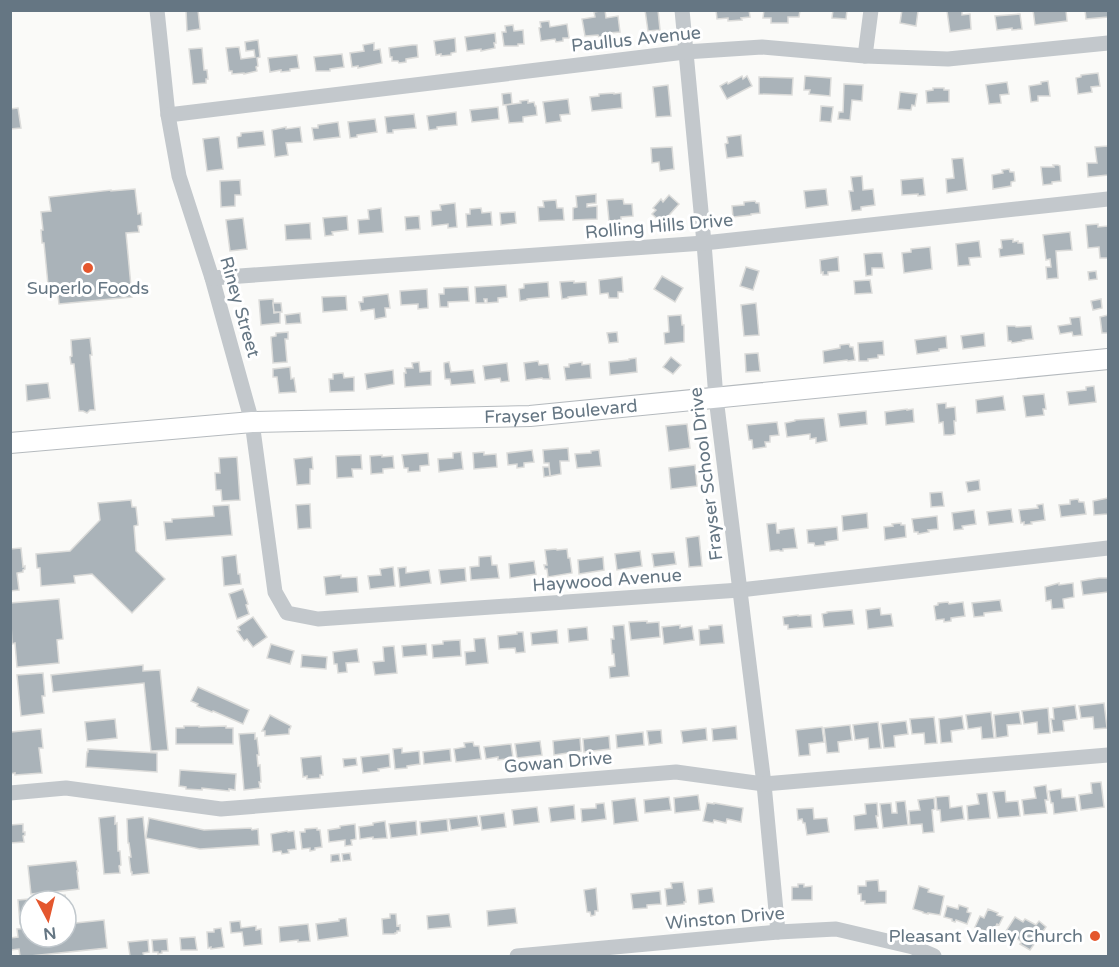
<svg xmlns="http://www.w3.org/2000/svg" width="1119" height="967" viewBox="0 0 1119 967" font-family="'Varela Round',sans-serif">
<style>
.building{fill:#aab3b9;stroke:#dcdcda;stroke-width:1.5}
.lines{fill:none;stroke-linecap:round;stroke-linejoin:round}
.major-casing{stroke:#b5babe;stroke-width:22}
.minor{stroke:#c3c8cc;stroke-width:15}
.major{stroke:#fff;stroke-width:20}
.poi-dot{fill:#e4572e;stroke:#fff;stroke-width:2}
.labels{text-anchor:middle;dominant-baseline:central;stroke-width:6;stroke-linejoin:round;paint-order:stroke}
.street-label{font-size:18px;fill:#657683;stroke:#fff}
.poi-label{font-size:18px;fill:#657683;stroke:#fff}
</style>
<rect width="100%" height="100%" fill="#fafaf8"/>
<g class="building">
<polygon points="186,10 198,10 200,29 187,31"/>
<polygon points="605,10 606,18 618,16 620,32 609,33 609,35 599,37 598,35 585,36 582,19 595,17 594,12"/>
<polygon points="645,10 658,10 660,30 648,31"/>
<polygon points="716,10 749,10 750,17 741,18 742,20 728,21 728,18 717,19"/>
<polygon points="764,10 800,10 799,17 788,17 788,23 771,23 771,18 763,18"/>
<polygon points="833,10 847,10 846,19 832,18"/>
<polygon points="902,10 918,11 916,26 900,23"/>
<polygon points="962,10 962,15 970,14 971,29 950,32 947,11"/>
<polygon points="1033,10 1066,10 1067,21 1035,25"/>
<polygon points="1085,10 1108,10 1108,17 1086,19"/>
<polygon points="1020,14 1022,29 1012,30 1012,28 997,30 995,16"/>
<polygon points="549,21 550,27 567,24 569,38 563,38 563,41 556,42 555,39 541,41 539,28 541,27 540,22"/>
<polygon points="513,25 514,31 523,30 524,44 518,44 518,46 504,46 502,32 506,32 505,26"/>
<polygon points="495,33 496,43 494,43 495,48 481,51 481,49 467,51 465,37"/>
<polygon points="455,38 456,52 451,53 451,55 441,56 441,54 436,55 434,41"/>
<polygon points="258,40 260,57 257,58 258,66 256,67 257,71 244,74 244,73 232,74 232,71 229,71 226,48 239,47 241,59 255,57 254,50 246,51 245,42"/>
<polygon points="374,43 374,50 380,49 382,63 358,68 358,66 352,67 350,53 364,51 363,45"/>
<polygon points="412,45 417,45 418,57 406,59 406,62 399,63 398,61 392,61 392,57 390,57 389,48"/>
<polygon points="202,48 204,70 207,70 208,79 206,79 206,83 193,84 189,49"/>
<polygon points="342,54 344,67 330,69 330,71 316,71 314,57"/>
<polygon points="297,55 299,68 290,69 290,71 281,72 281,70 270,72 268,58"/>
<polygon points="1098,73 1100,86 1091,87 1092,92 1078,94 1076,78 1081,77 1081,75"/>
<polygon points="742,76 743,79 747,76 752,86 727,99 720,86 727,82 728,84"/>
<polygon points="805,76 831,78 830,96 809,94 810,90 804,90"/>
<polygon points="759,77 793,78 792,95 759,94"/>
<polygon points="1048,81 1050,96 1038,96 1038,101 1031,102 1029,86 1041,84 1041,82"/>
<polygon points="1007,82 1009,94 1000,95 1001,103 989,104 986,85"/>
<polygon points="844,84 863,85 862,101 852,100 850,120 838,119 839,112 843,112"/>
<polygon points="668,85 671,116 656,117 653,87"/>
<polygon points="933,88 944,88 944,90 949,90 949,102 927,103 926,91 933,90"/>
<polygon points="900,92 917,94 915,106 912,105 911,110 898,109"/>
<polygon points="511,93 512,104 503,105 502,94"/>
<polygon points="614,93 614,94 621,93 622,108 592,111 590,97 599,96 599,94"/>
<polygon points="568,99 570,114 560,115 561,121 546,123 543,102"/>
<polygon points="528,100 528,103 534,102 535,106 536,106 537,115 523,117 523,122 509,123 506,105 521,103 520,101"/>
<polygon points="821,106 833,107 831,122 820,121"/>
<polygon points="498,107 499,119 472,122 470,110"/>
<polygon points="18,108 21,128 10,129 10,109"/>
<polygon points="456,112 457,125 437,127 437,129 429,130 427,116"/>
<polygon points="414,114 416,128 393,130 393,133 387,133 385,117"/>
<polygon points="375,119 377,132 357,135 357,137 350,138 348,122"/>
<polygon points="338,122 340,137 314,140 312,128 318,128 318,125"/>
<polygon points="286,127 286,129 300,127 302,142 286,143 288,155 275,157 272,130"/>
<polygon points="263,131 265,145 238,148 237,137 241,136 241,133"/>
<polygon points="741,135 743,156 727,158 725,144 728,143 727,137"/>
<polygon points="219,137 223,169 207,171 203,139"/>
<polygon points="1108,146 1108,175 1088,177 1087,163 1097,163 1095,147"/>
<polygon points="672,147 674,169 660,171 659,162 652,163 651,148"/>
<polygon points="963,158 967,190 947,193 946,179 954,178 952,159"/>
<polygon points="1053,165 1058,165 1060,166 1061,181 1052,182 1052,184 1043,185 1041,167 1054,167"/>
<polygon points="1009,169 1010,172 1014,172 1015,181 1011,182 1011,186 993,189 992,175 1003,173 1002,170"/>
<polygon points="862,176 863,190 873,189 875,205 861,207 861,210 852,211 849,191 853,191 851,177"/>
<polygon points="923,178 925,195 918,196 918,194 902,195 901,180"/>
<polygon points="240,180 241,195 235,195 235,206 221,207 220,181"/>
<polygon points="135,189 138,214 141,213 142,225 138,226 139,232 126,233 132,297 59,304 58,294 49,295 44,243 42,243 41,230 43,230 41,212 51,211 49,197 111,190 111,191"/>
<polygon points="826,189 828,205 806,208 804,191"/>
<polygon points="596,194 596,203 587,204 587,207 597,206 597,219 573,220 573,208 577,207 576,196"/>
<polygon points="669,195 679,204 662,223 652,214 656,210 653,208 661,199 663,202"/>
<polygon points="623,199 624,204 632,204 633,216 621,217 621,220 609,221 607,200"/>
<polygon points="556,200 557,208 563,208 564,220 539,221 538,207 544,207 543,201"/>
<polygon points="755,201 756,203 759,203 760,213 751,214 751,215 733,217 732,206 744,205 744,202"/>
<polygon points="455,203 457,227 448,228 448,224 432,226 431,211 441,210 440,205"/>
<polygon points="381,208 383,232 359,234 358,220 369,219 368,210"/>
<polygon points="481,208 482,213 491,212 492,225 467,227 466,214 470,214 470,209"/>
<polygon points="515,212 516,223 501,225 500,213"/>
<polygon points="347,216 348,230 332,232 333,235 325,236 323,218"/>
<polygon points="419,216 420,229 406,230 405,217"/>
<polygon points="243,218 247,249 230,251 226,220"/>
<polygon points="310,223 311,239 286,240 285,225"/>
<polygon points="1098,224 1098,227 1108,226 1108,258 1100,258 1099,247 1088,248 1086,225"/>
<polygon points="1070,232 1072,250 1056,251 1058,278 1047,279 1046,267 1051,267 1050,259 1046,260 1043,235"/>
<polygon points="1013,239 1013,242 1018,241 1018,243 1023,243 1024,254 1000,257 999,249 1002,248 1001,240"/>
<polygon points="979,241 981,257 969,258 970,265 958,266 956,244"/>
<polygon points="930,247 932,269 904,273 902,253 911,252 911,249"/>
<polygon points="875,253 882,253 884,268 872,268 872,275 866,276 864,254"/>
<polygon points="838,257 839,271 828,272 828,275 823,275 823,272 821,273 820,260"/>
<polygon points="746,267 759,271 753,290 740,286"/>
<polygon points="1096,271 1097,279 1089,280 1088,272"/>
<polygon points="662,276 683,288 675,302 654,289"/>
<polygon points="622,277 623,292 618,292 618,298 609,298 608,293 600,294 599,280"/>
<polygon points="870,280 872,293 855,294 854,281"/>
<polygon points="574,281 574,283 586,282 587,295 568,297 568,298 562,299 560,282"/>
<polygon points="548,282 549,297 527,299 527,300 520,301 519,289 524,288 524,284"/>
<polygon points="506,285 507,297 498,298 498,302 487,303 487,299 484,299 485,303 476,303 475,287"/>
<polygon points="468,287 469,301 448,302 448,307 440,307 439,294 444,294 444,288"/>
<polygon points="427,289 428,308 418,309 418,304 401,305 400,291"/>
<polygon points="388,294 390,308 385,308 386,317 375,319 374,309 361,311 359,302 363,302 363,297"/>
<polygon points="346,296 347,310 323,312 322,297"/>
<polygon points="273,299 274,313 280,312 280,323 261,325 259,300"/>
<polygon points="1101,299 1102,308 1093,310 1091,301"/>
<polygon points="273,303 281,303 282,312 274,312"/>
<polygon points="756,303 759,335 744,336 741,305"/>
<polygon points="300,313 301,323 286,324 285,315"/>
<polygon points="681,315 682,325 684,325 684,342 665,344 664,333 669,332 668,316"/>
<polygon points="1108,315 1108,333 1102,333 1100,317"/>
<polygon points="1080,317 1082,335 1073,336 1072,332 1060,334 1058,326 1071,324 1070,318"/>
<polygon points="1007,326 1015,326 1016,327 1031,326 1033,339 1023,340 1024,341 1012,343 1011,341 1008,341"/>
<polygon points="288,332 288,339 285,339 287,362 273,363 271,337 276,336 276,333"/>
<polygon points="617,332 618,342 609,343 607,333"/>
<polygon points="984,333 985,346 963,349 961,336"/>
<polygon points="946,336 947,348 939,349 939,351 917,354 915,340"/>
<polygon points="90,338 92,355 90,355 95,410 90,410 87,413 83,411 79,411 74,364 71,364 70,357 72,356 71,340"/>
<polygon points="883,341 884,355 878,355 878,358 868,359 868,361 859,361 858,343"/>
<polygon points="849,344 850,347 853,347 855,360 848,361 847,360 824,363 823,351 840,348 840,345"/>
<polygon points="758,353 760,371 746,372 745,354"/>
<polygon points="671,357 681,365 673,374 663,367"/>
<polygon points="636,358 637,372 610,375 609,362 629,360 629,359"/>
<polygon points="538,361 539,365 548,364 550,379 543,379 542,378 526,380 524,363"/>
<polygon points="419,362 420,372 431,371 431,385 405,387 404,373 406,373 405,368 413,368 412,363"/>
<polygon points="449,362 451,372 473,370 475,383 451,385 450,379 445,379 444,367 444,363"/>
<polygon points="582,362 582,365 590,364 591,378 566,380 564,367 569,367 569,364"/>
<polygon points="507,363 509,381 501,382 500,378 485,380 483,366"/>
<polygon points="290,367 291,379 294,378 296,392 279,393 277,377 273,377 273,369"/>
<polygon points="393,370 394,384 367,389 365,374"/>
<polygon points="343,373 344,378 354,377 354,391 330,392 329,379 333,379 333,374"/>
<polygon points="48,383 50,398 27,401 26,385"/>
<polygon points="1094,386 1096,402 1069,405 1067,392 1086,390 1086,387"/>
<polygon points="1044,394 1046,409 1043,409 1044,415 1026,417 1023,396"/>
<polygon points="1003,396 1005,410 977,413 976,400"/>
<polygon points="946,403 946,408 955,407 956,421 954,421 955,434 951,435 944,435 943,422 939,423 937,404"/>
<polygon points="907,409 907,410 913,409 914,422 886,425 885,412"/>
<polygon points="866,411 867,424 840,427 838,414"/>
<polygon points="824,418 827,441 816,443 816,438 810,439 810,434 787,437 785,423 795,421 795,420"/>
<polygon points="777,422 779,435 770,436 770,442 765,442 766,447 753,449 752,440 749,440 747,425"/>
<polygon points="687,424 690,448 669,451 666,426"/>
<polygon points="568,448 569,461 560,461 561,474 550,476 549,463 544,463 543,450"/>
<polygon points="532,450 534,462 524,463 524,467 517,468 517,464 508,465 507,453"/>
<polygon points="599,450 601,466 577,468 575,454 591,453 591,451"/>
<polygon points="461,452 463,469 439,472 438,459 453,458 453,453"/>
<polygon points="484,452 484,455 496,454 497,467 474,469 473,453"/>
<polygon points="428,453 429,465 420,466 420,471 408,472 408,468 404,468 402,455"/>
<polygon points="361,455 362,469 352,469 353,477 337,478 336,456"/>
<polygon points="382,455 382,457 393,456 394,468 383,469 383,473 371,474 370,456"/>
<polygon points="237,457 240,500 222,501 221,490 216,490 215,473 220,473 219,458"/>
<polygon points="312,457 313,469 310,469 310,484 297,485 294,459"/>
<polygon points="695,465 697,486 671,489 669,468"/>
<polygon points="543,467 549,467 550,476 544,477"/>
<polygon points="979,480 980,490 968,492 966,482"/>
<polygon points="942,492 944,506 931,507 930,493"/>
<polygon points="1108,498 1108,514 1094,515 1093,501"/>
<polygon points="1078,499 1079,502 1084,502 1086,514 1061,517 1059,505 1070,504 1070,500"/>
<polygon points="131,500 132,507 136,507 138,525 134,526 136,551 165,579 132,613 92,574 74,576 75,583 41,586 40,568 37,568 36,554 70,551 100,520 98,503"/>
<polygon points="310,504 311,528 298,529 296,505"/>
<polygon points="1043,504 1045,520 1031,522 1032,524 1024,525 1024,522 1021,523 1019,510 1038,508 1037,505"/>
<polygon points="229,505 232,535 166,540 164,522 172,522 172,519 214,516 213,506"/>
<polygon points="1011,509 1013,522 989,525 987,512"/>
<polygon points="974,510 976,524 962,526 963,529 954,530 952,513"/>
<polygon points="867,513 868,528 843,531 842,516"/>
<polygon points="937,516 938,529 928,530 929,532 918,534 918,532 914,532 912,519"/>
<polygon points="776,523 777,533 779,533 779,530 794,528 797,548 783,549 783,551 780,551 779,550 770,551 767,524"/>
<polygon points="901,523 901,525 905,525 906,537 885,540 884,527 893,526 892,524"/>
<polygon points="837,527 838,540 825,542 825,545 815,546 814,543 808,543 807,530"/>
<polygon points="699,536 702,566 689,567 686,538"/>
<polygon points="21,548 23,567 25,566 25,569 23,570 23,572 17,573 19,590 10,591 10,549"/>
<polygon points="556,549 557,550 567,549 568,558 570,558 572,573 548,577 547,569 545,569 544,565 547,565 545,550"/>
<polygon points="640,551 642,566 617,570 615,554"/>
<polygon points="674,552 676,564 654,567 652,554"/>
<polygon points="236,555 238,574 240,574 241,584 224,586 222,557"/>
<polygon points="491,556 492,565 497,565 499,578 471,580 470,567 479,566 479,557"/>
<polygon points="603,557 604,570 579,574 578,560"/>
<polygon points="534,561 536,574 510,578 509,564"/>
<polygon points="393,567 395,586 370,589 368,576 381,575 380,569"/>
<polygon points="406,567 406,573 429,570 431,583 400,587 398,568"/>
<polygon points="465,568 466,581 441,584 439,570"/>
<polygon points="341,575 341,578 357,577 358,592 326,595 324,577"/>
<polygon points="1099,578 1108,578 1108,592 1083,595 1081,581"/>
<polygon points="1059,583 1059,585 1073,583 1074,597 1063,599 1064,608 1052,609 1051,600 1046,601 1045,587"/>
<polygon points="243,589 248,604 246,605 249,614 237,619 229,594"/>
<polygon points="59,599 63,639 57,640 59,663 17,667 15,643 12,644 10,603"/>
<polygon points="1000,600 1002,611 984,613 984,616 974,617 972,603"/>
<polygon points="948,602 949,604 963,602 965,616 951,618 951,621 944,622 944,619 936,620 934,606 938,605 938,603"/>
<polygon points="880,608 881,615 891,614 893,626 868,629 866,610"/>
<polygon points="852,610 854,624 824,627 822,614 827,613 827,612"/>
<polygon points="798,615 798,616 811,615 812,627 788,629 788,625 784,625 783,617"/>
<polygon points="253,617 267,637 253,647 247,639 244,641 237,631 240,630 238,627"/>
<polygon points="647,621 647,623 659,622 660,637 631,640 629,622"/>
<polygon points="624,625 629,676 610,678 609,667 615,666 614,654 612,654 611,639 614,639 613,626"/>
<polygon points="680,625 680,628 692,626 694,640 664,644 662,627"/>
<polygon points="722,625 724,643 700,645 699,630 709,629 709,626"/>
<polygon points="587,627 588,640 569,642 568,629"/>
<polygon points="557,630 558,643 532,645 531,633"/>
<polygon points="517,632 523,632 525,652 516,653 515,648 499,649 498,636 517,634"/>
<polygon points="485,638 488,663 466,665 465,652 475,651 474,639"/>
<polygon points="460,640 461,656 433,658 432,645 443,644 443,641"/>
<polygon points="271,644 294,651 290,664 267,658"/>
<polygon points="426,644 427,655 403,657 402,646"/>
<polygon points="394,646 397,673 375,675 373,662 384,661 383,647"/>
<polygon points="357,649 359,662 346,663 347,672 338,673 337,664 334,664 333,652"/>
<polygon points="302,655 327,657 326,669 301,667"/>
<polygon points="143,665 143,671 160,670 168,750 151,751 144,683 53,692 51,675"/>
<polygon points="43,673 45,696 42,696 44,713 21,716 17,675"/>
<polygon points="198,687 249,710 243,724 213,711 212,712 197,706 198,704 191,701"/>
<polygon points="1104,703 1107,728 1094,729 1093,717 1081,718 1079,706"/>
<polygon points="1075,705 1077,719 1063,721 1064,731 1053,732 1051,719 1054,719 1053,708"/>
<polygon points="1048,708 1050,733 1038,734 1037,722 1024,724 1022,711"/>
<polygon points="991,712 994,738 982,739 981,727 968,729 966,715"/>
<polygon points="1019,712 1021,724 1007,725 1008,736 996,738 994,715"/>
<polygon points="270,715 291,726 290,729 289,729 289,734 265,736 265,731 262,731"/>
<polygon points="962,716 964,729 951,731 952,742 941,743 939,719"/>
<polygon points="934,717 937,743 925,744 924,733 912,734 910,719"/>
<polygon points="115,719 117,738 87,741 85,722"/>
<polygon points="906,721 908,734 894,736 895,747 884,748 881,724"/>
<polygon points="878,722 881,748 869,749 868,738 855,740 853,725"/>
<polygon points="850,725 852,740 838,742 839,752 827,753 824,728"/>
<polygon points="184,726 199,726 199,727 226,726 226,728 233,728 233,744 176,744 176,728 184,728"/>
<polygon points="736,726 737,739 713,741 712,729"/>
<polygon points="822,727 824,742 809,744 810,755 799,756 796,730"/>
<polygon points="706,728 707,740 683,743 681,731"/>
<polygon points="41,729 43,748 39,748 42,773 15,775 15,773 10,774 11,732"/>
<polygon points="661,730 662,743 649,745 647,731"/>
<polygon points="643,732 644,745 617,748 616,735"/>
<polygon points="255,733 255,739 257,738 259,755 257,755 258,766 260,765 261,782 259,782 260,788 244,790 239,734"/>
<polygon points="609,736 610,749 584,752 583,739"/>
<polygon points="580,738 581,751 554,755 553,741"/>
<polygon points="540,741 542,755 517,758 515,744"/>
<polygon points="473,742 474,746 479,746 481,759 456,762 454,749 465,747 464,743"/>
<polygon points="511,744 513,758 498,760 498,757 486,759 484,747"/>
<polygon points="402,748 402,753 419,751 420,764 407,766 407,768 395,769 393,749"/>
<polygon points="88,749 157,753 157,772 86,767 87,752 88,752"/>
<polygon points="450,749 451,761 424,764 423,752"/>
<polygon points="389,754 390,767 378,769 379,771 363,773 361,757"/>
<polygon points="321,756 323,775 320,775 320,778 307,779 307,776 303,777 301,758"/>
<polygon points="356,758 357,765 344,767 343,759"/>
<polygon points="180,770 236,774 235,790 229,789 229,791 202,788 202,790 186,789 186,787 179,786"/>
<polygon points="1101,782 1104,807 1081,810 1079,795 1092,793 1091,783"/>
<polygon points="1046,785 1048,800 1045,800 1047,813 1024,815 1022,800 1036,798 1034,787"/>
<polygon points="1061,789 1062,798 1075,797 1077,811 1054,814 1053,803 1051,803 1049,791"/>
<polygon points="1005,791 1006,802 1018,801 1020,816 998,818 993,792"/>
<polygon points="987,793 990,818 968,820 967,806 979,804 977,794"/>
<polygon points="698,795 700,810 675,813 674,798"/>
<polygon points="949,796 950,808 962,806 964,819 941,822 940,810 937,810 936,797"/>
<polygon points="669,797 671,810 645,813 644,800"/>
<polygon points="635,798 638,821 614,824 612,801"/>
<polygon points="934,798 935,809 932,810 934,832 923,833 922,824 910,825 909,811 920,810 918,800"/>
<polygon points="905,801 908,825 883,828 880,804 891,803 892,813 897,813 896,802"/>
<polygon points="604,803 606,819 582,822 581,809 596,808 596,804"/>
<polygon points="707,803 714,804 714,803 743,808 741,822 727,819 726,823 714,820 713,823 703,821"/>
<polygon points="877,803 878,816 876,816 878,828 855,830 854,816 866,814 865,804"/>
<polygon points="574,805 575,819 551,822 549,808"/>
<polygon points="537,807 539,822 514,825 512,810"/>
<polygon points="813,808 814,819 827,818 829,832 807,835 805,823 803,823 802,819 798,820 797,809"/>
<polygon points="504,813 506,827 482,830 480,816"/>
<polygon points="115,816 115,824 117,823 118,851 120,851 121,865 119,866 120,873 104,874 99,818"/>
<polygon points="477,816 479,826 451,830 449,819"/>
<polygon points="143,817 149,873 132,875 132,872 131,872 129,857 131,857 129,843 128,843 127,819"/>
<polygon points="149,818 204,830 251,828 252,830 258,829 259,845 200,849 146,838"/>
<polygon points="447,819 448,831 421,834 420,822"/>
<polygon points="385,821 387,838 373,839 373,837 360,839 359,827 373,825 373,823"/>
<polygon points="416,821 417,835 391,838 389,824"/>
<polygon points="23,824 23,832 25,832 25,835 23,836 24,842 10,843 10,825"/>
<polygon points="355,824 356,839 351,840 352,845 345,846 345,840 329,842 328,830 340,828 340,826"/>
<polygon points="317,828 317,830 320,830 322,847 315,848 315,850 310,851 310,848 302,849 300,832 305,832 305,829"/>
<polygon points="287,831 288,832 294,831 296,849 288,850 289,853 282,854 281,851 273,852 271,834"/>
<polygon points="350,853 351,860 343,861 342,854"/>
<polygon points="339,854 340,861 331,862 331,855"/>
<polygon points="76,861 78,871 77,871 79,889 45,893 45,897 65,895 66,901 30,901 30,923 20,924 18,900 41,898 40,893 31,894 28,866"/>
<polygon points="878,880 879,891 886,891 886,903 865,904 865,901 861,901 861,894 858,894 858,886 866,886 866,881"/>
<polygon points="683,882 686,902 684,902 684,904 667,906 665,889 672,888 671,883"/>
<polygon points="798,884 804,884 804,887 812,886 812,900 792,900 792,887 798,887"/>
<polygon points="919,886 929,889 928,892 944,896 940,915 928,913 928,914 923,913 923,912 913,909"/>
<polygon points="596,888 598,911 595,911 595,915 591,916 590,912 587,912 584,890"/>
<polygon points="712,888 714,902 699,904 698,890"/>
<polygon points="660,891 661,904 647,905 647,908 633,909 631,894"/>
<polygon points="959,905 968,908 967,912 971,913 967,924 956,920 955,922 952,921 952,919 944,917 947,906 958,909"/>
<polygon points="515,908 517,923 488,926 487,911"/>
<polygon points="988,909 998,913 997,915 1003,917 999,925 997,924 992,934 982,930 981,931 977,930 978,928 975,927 980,916 984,918"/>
<polygon points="390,914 396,914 397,926 400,925 400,931 397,931 397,933 395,933 395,934 383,934 382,919 390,918"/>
<polygon points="449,914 451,927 428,929 427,916"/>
<polygon points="1015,917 1023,922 1025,919 1036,925 1039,921 1046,927 1030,950 1020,944 1022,942 1006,931"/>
<polygon points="346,918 348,936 318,940 316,924 339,921 339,919"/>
<polygon points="104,920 107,948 30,956 20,956 19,949 11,950 10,938 18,937 17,929 30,928 30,937 66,937 66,924"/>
<polygon points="240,921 241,928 256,926 256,930 261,929 262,944 244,946 242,932 231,933 230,922"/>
<polygon points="308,924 310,941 298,942 298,940 280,942 279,927"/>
<polygon points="221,928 224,947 211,949 211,947 208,948 207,932 214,932 214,929"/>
<polygon points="195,937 197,950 181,950 180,938"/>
<polygon points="167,939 168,951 162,951 162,953 158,954 158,952 153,952 152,940"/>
<polygon points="148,940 149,952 143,953 144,956 130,956 128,942"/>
</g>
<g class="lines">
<defs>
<g id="major">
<path id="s1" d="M10,443L252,422L530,416L1108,359"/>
</g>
</defs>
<use href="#major" class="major-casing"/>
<g class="minor">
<polyline points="157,10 168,115 179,176 212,278 252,422 275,592 287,613 318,619 740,590 1108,548"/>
<polyline points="682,10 704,243 716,398 764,784 778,932"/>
<polyline points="865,56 871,10"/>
<polyline points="168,115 685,52 762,47 865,56 948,59 1108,43"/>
<polyline points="212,278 704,243 1108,199"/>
<polyline points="10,793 66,788 221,809 676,772 764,784 1108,755"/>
<polyline points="517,956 778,932 836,929 913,947 934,956"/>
</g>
<use href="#major" class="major"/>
</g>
<g class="poi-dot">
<circle cx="88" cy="268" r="6"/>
<circle cx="1095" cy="936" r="6"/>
</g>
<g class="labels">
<g class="street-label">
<text transform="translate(636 39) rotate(-6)">Paullus Avenue</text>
<text transform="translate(659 226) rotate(-5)">Rolling Hills Drive</text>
<text transform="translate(240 307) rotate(74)">Riney Street</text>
<text stroke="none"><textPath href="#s1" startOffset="552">Frayser Boulevard</textPath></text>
<text transform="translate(706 474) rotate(-97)">Frayser School Drive</text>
<text transform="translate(607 580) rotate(-4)">Haywood Avenue</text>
<text transform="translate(558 762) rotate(-5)">Gowan Drive</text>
<text transform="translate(725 918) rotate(-5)">Winston Drive</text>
</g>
<g class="poi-label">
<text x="88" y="288">Superlo Foods</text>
<text x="1083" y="936" text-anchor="end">Pleasant Valley Church</text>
</g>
</g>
<rect width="1119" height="967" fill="none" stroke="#657683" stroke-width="24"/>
<g transform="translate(48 919) rotate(173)"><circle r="28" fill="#ffffff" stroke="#c1c8cd" stroke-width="1.5"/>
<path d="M0-4.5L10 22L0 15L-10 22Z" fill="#e4572e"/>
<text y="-9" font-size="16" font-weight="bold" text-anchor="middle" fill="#657683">N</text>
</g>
</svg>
